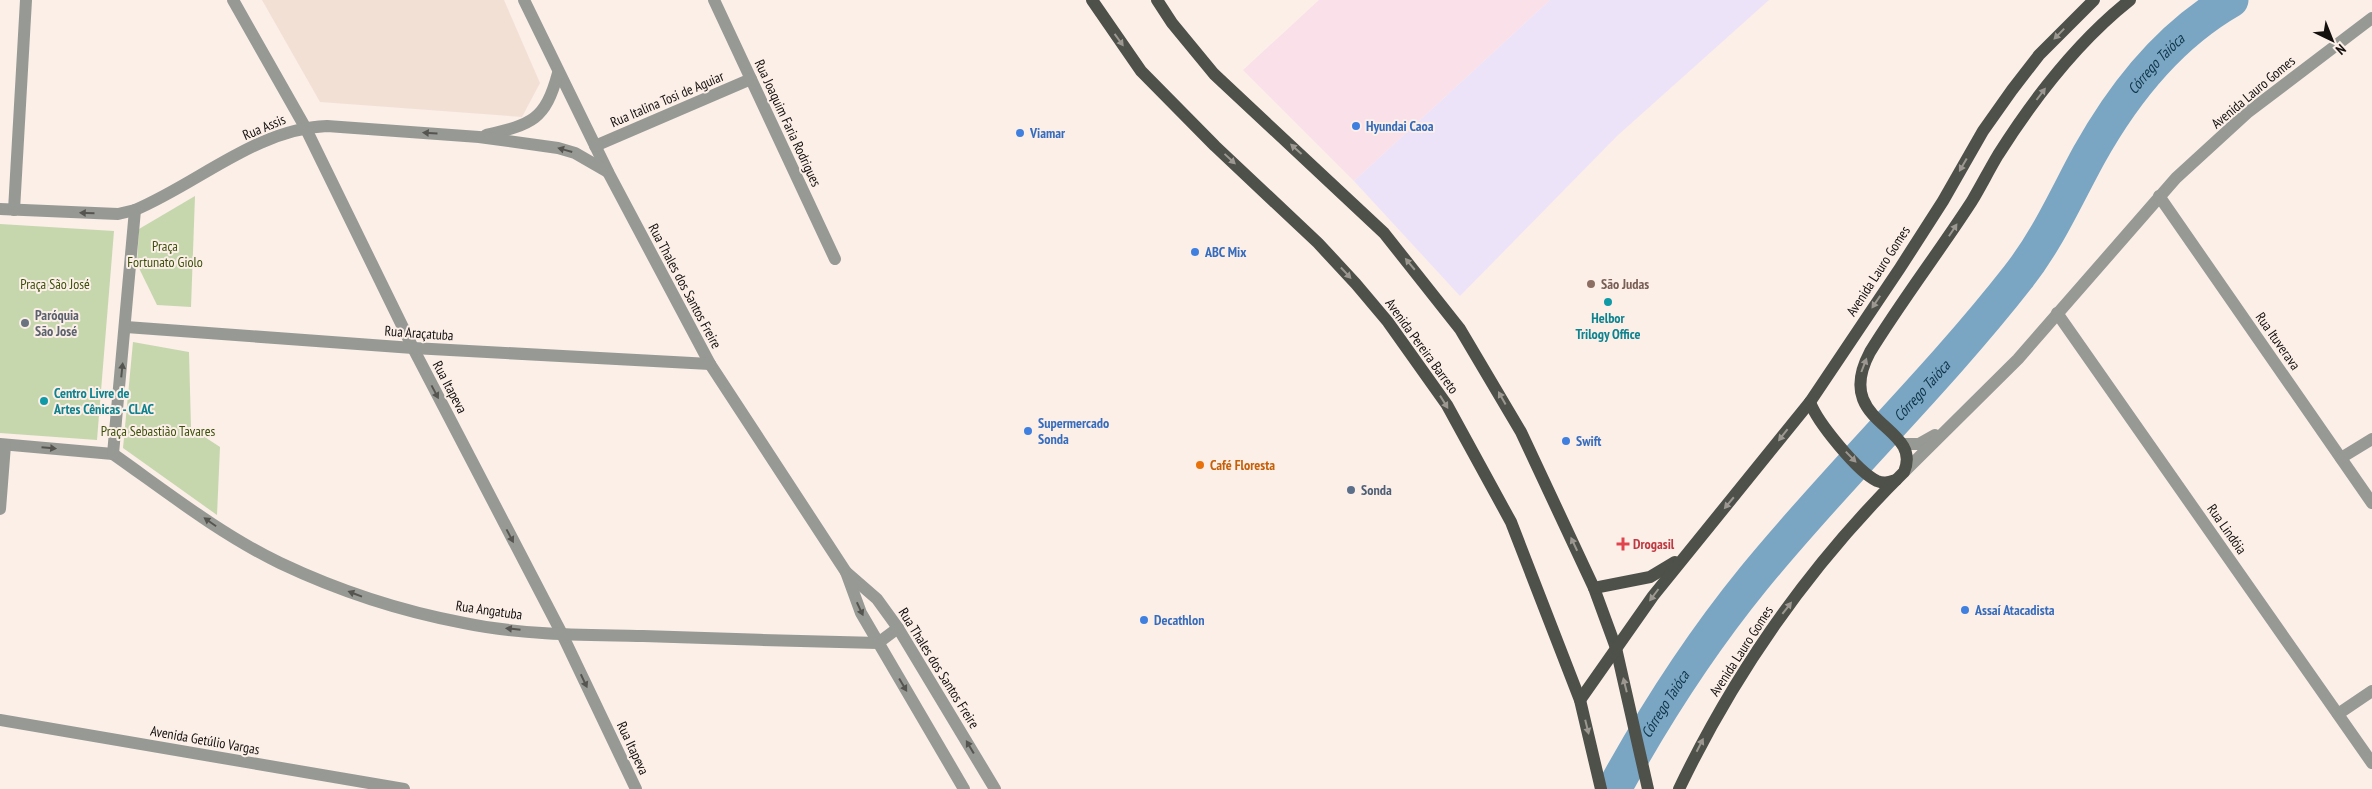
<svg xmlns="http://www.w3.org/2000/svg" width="2372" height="789" viewBox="0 0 2372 789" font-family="'PT Sans Narrow',sans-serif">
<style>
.commercial{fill:#fae0e9}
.industrial{fill:#ede3f9}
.built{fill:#f2e0d5}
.green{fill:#c6d7ae}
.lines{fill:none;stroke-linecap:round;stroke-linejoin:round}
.river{stroke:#7aa6c3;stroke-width:35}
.minor{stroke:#979994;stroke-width:12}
.major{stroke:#4e5149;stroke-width:12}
.oneway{fill:#9c9891}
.oneway2{fill:#565451}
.shop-dot{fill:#3f7fe0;stroke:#fbefe8;stroke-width:2}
.education-dot{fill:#8d6e63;stroke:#fbefe8;stroke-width:2}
.culture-dot{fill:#0f9aa8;stroke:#fbefe8;stroke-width:2}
.worship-dot{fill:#6b7280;stroke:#fbefe8;stroke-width:2}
.food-dot{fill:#e8710a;stroke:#fbefe8;stroke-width:2}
.service-dot{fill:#5c6f8a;stroke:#fbefe8;stroke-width:2}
.health-dot{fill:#e0444e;stroke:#fbefe8;stroke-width:2}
.labels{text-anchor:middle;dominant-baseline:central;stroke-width:4;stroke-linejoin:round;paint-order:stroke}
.street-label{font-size:14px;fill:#14100e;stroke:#fbefe8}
.shop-label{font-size:14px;font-weight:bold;fill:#366cbe;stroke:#fbefe8;text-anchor:start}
.park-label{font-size:14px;fill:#3c500b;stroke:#fbefe8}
.education-label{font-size:14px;font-weight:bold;fill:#785e54;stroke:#fbefe8;text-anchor:start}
.worship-label{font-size:14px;font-weight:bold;fill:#5b616d;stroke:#fbefe8;text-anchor:start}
.culture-label{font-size:14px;font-weight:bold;fill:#0d838f;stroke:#fbefe8}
.food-label{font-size:14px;font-weight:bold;fill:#c56008;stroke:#fbefe8;text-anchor:start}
.service-label{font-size:14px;font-weight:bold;fill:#4e5e75;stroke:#fbefe8;text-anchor:start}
.health-label{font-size:14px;font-weight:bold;fill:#be3a42;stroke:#fbefe8;text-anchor:start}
.water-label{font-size:15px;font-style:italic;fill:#0f344a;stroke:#fbefe8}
</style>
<rect width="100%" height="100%" fill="#fbefe8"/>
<polygon class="commercial" points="1319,0 1550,0 1354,181 1243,70"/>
<polygon class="industrial" points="1550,0 1769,0 1617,136 1460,296 1354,181"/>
<polygon class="built" points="262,0 504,0 540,83 522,117 320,102"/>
<g class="green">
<polygon points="195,196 191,307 157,305 137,264 139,229"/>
<polygon points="0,224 114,231 97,440 0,433"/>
<polygon points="133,342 189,352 191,428 220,447 217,515 123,448"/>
</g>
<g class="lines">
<path class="river" id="s1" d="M1614,789C1654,716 1701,643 1754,578C1838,475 1936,382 2018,277C2048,239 2066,197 2089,155C2123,94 2170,35 2231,0"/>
<g class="minor">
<polyline points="233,0 305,127 413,348 562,634 636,789"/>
<polyline points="524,0 608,172 710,364 846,572 861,613 964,789"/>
<polyline points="714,0 835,259"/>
<path d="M486,135C532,124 545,121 558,73"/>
<polyline points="595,146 751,79"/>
<polyline points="2159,196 2372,503"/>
<path d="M0,209L118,214L135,210C199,183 256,129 327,126L479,137L558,148L575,153L608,172"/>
<polyline points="14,210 26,0"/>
<polyline points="2057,313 2372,763"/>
<polyline points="126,327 413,348 710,364"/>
<polyline points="0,444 113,454"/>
<polyline points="1902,444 1919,444 1935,435"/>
<path d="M113,454C167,492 220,534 280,563C339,591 400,611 464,623C522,635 584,635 643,636C721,639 800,641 878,643L898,628"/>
<polyline points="113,454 135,210"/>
<polyline points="2341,458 2372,439"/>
<polyline points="1904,472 2018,359 2176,178 2247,113 2372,18"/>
<polyline points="0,509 5,445"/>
<polyline points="846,572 877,599 898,628 995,789"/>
<polyline points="2338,714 2372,691"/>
<polyline points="0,720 404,789"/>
</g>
<g class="major">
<polyline points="1092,0 1141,71 1215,146 1318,243 1356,284 1388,322 1447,405 1511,522 1580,700 1601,789"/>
<polyline points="1157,0 1172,23 1214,74 1384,233 1460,329 1521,432 1594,588 1616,648 1648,789"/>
<path d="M1810,402C1817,422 1858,472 1877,481C1884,484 1889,482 1896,480"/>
<polyline points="1594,588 1650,577 1675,562"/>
<polyline points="1580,700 1653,596 1810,402 1900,268 1943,201 1983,131 2012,90 2039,55 2094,0"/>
<path d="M1679,789C1736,670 1810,565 1904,472C1924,425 1831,425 1870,352C1902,300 1939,252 1972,201C1981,186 1989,170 1998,155C2034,98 2077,42 2130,0"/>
</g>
</g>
<defs><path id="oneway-solid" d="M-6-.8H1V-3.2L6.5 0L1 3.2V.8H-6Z" transform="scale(1.25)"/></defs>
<g class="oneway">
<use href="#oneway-solid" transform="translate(2059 34) rotate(134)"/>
<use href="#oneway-solid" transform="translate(1119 40) rotate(54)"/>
<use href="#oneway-solid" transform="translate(2041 94) rotate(-53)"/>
<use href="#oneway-solid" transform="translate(1296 149) rotate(-138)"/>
<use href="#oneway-solid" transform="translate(1230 159) rotate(43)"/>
<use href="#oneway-solid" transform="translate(1963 165) rotate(120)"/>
<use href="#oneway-solid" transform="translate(1953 230) rotate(-57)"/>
<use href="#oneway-solid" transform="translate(1410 264) rotate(-130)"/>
<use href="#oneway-solid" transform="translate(1346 273) rotate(47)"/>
<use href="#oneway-solid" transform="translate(1876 302) rotate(124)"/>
<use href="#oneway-solid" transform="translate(1864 365) rotate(-69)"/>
<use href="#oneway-solid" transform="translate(1502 398) rotate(-119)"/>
<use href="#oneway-solid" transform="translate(1444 402) rotate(58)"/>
<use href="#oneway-solid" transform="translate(1783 435) rotate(128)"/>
<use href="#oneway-solid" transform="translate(1851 457) rotate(46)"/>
<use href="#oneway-solid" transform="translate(1729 503) rotate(130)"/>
<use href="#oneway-solid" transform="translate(1574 544) rotate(-115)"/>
<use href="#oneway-solid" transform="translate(1654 595) rotate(127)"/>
<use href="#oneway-solid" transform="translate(1787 608) rotate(-52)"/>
<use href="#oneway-solid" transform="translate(1625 685) rotate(-104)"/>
<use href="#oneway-solid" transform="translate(1587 727) rotate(76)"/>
<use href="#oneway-solid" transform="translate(1700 745) rotate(-63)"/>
</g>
<g class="oneway2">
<use href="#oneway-solid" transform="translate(430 133) rotate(-176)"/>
<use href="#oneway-solid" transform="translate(565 150) rotate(-164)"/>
<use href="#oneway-solid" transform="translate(87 213) rotate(-178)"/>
<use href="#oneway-solid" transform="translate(122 370) rotate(-84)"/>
<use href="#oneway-solid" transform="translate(435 392) rotate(62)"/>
<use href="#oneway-solid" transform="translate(49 448) rotate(5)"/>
<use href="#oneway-solid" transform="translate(210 522) rotate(-145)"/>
<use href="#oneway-solid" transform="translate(510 536) rotate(62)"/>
<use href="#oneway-solid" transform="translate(355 594) rotate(-159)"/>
<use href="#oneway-solid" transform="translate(860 609) rotate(65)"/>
<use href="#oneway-solid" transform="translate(513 629) rotate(-174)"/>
<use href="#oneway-solid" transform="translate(584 681) rotate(65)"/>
<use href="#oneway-solid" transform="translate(903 685) rotate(59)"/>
<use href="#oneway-solid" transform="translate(970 747) rotate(-121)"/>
</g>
<g class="shop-dot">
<circle cx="1356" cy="126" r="5"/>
<circle cx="1020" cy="133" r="5"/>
<circle cx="1195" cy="252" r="5"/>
<circle cx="1028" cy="431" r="5"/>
<circle cx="1566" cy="441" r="5"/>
<circle cx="1965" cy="610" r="5"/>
<circle cx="1144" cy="620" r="5"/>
</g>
<circle class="education-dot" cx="1591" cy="284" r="5"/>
<g class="culture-dot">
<circle cx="1608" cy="302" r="5"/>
<circle cx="44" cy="401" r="5"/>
</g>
<circle class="worship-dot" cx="25" cy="323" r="5"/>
<circle class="food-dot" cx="1200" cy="465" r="5"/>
<circle class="service-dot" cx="1351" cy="490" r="5"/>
<path class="health-dot" d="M1620.5 536.5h5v5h5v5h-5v5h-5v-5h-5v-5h5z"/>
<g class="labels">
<g class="street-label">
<text transform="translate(2253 92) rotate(-40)">Avenida Lauro Gomes</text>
<text transform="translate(667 99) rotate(-23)">Rua Italina Tosi de Aguiar</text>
<text transform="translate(788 123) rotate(65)">Rua Joaquim Faria Rodrigues</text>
<text transform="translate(264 127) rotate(-23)">Rua Assis</text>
<text transform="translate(1878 271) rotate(-57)">Avenida Lauro Gomes</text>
<text transform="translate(685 286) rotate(62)">Rua Thales dos Santos Freire</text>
<text transform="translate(419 333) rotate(4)">Rua Araçatuba</text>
<text transform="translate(2278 341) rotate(55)">Rua Ituverava</text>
<text transform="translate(1422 346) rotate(54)">Avenida Pereira Barreto</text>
<text transform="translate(450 387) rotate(62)">Rua Itapeva</text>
<text transform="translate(2227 529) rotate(55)">Rua Lindóia</text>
<text transform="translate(489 610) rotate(8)">Rua Angatuba</text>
<text transform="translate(1741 651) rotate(-57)">Avenida Lauro Gomes</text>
<text transform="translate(939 668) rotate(58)">Rua Thales dos Santos Freire</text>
<text transform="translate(205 740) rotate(10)">Avenida Getúlio Vargas</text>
<text transform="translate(633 748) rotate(65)">Rua Itapeva</text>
</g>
<g class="shop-label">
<text x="1366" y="126">Hyundai Caoa</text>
<text x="1030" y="133">Viamar</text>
<text x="1205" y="252">ABC Mix</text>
<text x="1038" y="423">Supermercado<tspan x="1038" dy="16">Sonda</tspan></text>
<text x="1576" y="441">Swift</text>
<text x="1975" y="610">Assaí Atacadista</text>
<text x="1154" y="620">Decathlon</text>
</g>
<g class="park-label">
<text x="165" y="246">Praça<tspan x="165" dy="16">Fortunato Giolo</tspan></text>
<text x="55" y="284">Praça São José</text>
<text x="158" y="431">Praça Sebastião Tavares</text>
</g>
<g class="education-label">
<text x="1601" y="284">São Judas</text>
</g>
<g class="worship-label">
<text x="35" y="315">Paróquia<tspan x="35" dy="16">São José</tspan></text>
</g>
<g class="culture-label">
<text x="1608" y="318">Helbor<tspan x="1608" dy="16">Trilogy Office</tspan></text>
<text x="54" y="393" text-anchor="start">Centro Livre de<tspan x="54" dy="16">Artes Cênicas - CLAC</tspan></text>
</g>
<g class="food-label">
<text x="1210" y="465">Café Floresta</text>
</g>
<g class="service-label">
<text x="1361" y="490">Sonda</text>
</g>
<g class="health-label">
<text x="1633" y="544">Drogasil</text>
</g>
<g class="water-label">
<text stroke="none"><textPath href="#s1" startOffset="909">Córrego Taióca</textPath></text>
<text stroke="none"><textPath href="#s1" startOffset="505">Córrego Taióca</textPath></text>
<text stroke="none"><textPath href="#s1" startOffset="99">Córrego Taióca</textPath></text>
</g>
</g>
<g transform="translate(2332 40) rotate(137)" stroke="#fbefe8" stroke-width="4" paint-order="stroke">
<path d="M0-4L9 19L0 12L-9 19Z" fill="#14100e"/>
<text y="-8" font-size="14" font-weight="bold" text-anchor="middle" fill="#14100e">N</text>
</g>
</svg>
